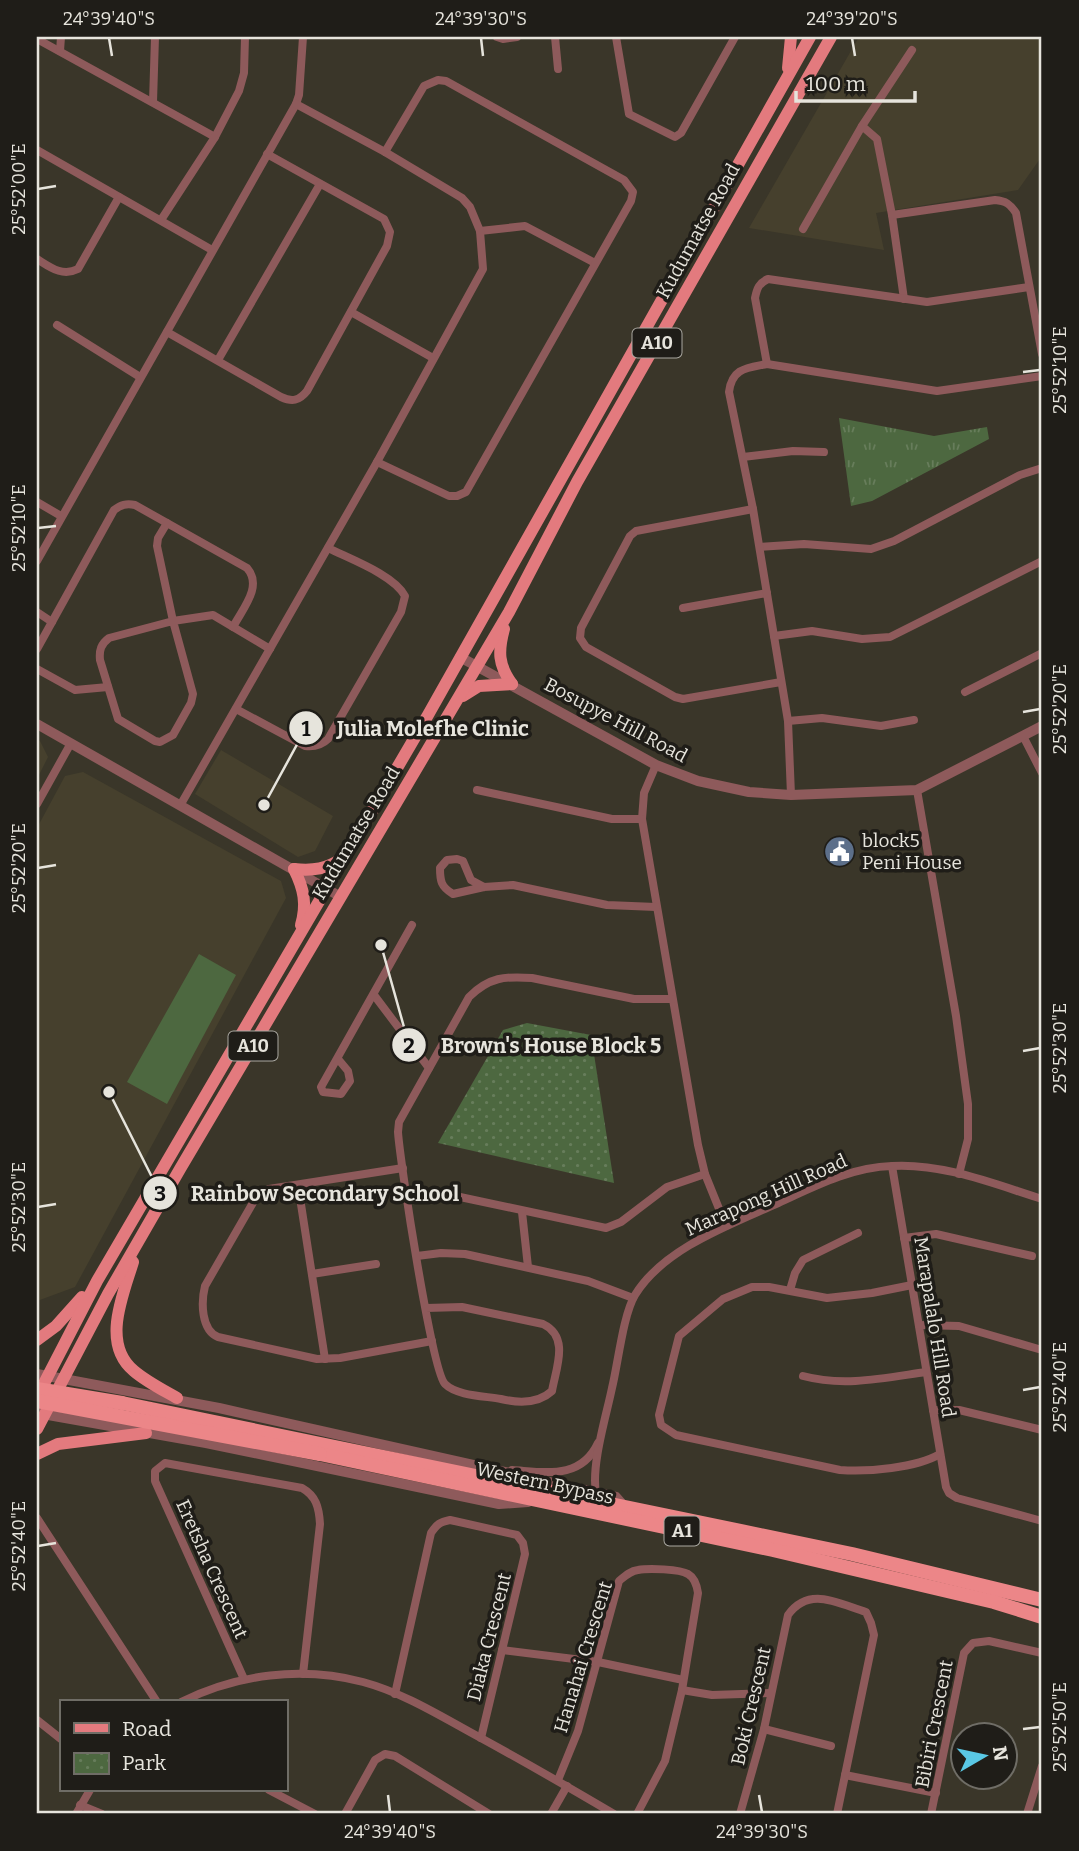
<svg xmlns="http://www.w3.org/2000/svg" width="1079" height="1851" viewBox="0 0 1079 1851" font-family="Bitter,serif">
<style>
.built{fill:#46402d}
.grass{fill:url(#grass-tufts)}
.park{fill:url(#park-dots)}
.pitch{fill:#4d6840}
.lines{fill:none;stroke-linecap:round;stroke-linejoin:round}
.minor{stroke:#8e5a5b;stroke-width:8}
.tertiary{stroke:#8e5a5b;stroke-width:10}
.primary{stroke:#e37a7e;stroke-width:12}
.trunk{stroke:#ec8688;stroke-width:14}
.trunk-bridge{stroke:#ec8688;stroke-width:14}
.ticks{fill:none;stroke:#e6e4dc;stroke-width:2.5}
.labels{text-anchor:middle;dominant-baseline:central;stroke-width:7;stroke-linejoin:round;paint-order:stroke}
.shield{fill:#1f1d18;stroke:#aaa8a1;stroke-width:2}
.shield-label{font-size:18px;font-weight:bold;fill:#e6e4dc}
.street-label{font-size:19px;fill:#e6e4dc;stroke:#1f1d18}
.poi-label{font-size:19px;fill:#e6e4dc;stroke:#1f1d18;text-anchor:start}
.leader{fill:none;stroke:#e6e4dc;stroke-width:2.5}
.callout-dot{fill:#e6e4dc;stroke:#1f1d18;stroke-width:2.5}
.mark-label{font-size:21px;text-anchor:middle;font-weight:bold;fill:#111}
.callout-label{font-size:21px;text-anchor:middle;font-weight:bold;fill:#e6e4dc;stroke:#1f1d18;stroke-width:7;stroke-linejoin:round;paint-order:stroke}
.neatline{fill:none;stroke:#e6e4dc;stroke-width:2.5}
.ticks-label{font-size:18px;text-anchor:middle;fill:#e6e4dc}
</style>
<defs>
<pattern id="grass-tufts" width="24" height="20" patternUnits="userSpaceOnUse" patternTransform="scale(1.75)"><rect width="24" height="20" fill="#4d6840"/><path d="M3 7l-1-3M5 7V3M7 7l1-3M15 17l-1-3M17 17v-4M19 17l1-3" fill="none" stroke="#677d5b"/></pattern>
<pattern id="park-dots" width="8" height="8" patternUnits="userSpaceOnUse" patternTransform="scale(1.75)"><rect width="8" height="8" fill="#4d6840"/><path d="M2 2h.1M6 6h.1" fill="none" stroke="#677d5b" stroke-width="1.8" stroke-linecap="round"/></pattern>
</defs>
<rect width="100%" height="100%" fill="#3a3629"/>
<g class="built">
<polygon points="859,37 1038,37 1042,39 1042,156 1018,190 876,213 884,250 749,228"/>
<polygon points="37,740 40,741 48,757 37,779"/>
<polygon points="221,750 333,816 315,851 298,857 195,794"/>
<polygon points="83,772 281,881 286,898 75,1287 37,1301 37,828 65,776"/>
</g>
<polygon class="grass" points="839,418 934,436 987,427 989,439 872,501 851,506"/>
<polygon class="park" points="527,1023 591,1035 614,1183 438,1143 503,1030"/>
<polygon class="pitch" points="199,954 236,975 167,1104 127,1082"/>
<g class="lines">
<g class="minor">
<polyline points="497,37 503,39 517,37"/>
<polyline points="555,37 558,69"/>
<polyline points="616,37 629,114 675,137 681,133 735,37"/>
<polyline points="37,39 215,137"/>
<polyline points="60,51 61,37"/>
<polyline points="153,102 155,37"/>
<polyline points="862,126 877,139 892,215 904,299"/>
<polyline points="37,150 212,250"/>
<path d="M892,215L995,200C1006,201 1010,204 1016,213L1042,354"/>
<polyline points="161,220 215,137 239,91 244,73 245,37"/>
<polyline points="803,229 862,126 912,50"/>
<polyline points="480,231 525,226 595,263"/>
<path d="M37,259C50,267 62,277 78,269L119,197"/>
<polyline points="351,312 433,358"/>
<polyline points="57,325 140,377"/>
<path d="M167,332L281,397C292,402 299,401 307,391L387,246L390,232L384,219L267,154"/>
<polyline points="218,360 320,184"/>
<path d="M767,364L755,298C757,288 759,283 768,279L927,302L1029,287"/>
<polyline points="743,457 793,451 824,452"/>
<polyline points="377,462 449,496 457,496 466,492 631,201 633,192 624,180 446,81 438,80 424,86 385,152"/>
<polyline points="37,502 61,516"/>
<polyline points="753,509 636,531 630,536 581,628 580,638 586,647 675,697 683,699 781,682"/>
<path d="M167,523L158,538L157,546L173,621L193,694L191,703L173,735L160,742L155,741L118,719L100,660C99,650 101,644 109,638L173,621L213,615L270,649"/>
<polyline points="760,547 804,544 871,549 894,541 1020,475 1042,468"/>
<polyline points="37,561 296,104 299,95 303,37"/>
<polyline points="683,608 767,593"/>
<polyline points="37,612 52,622"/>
<polyline points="774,636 812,631 862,639 890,637 1042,561"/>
<path d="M37,649L114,510C121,505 126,503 135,505L247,568C263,586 243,608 233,627"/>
<polyline points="37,669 75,690 108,687"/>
<polyline points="965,692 1042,653"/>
<path d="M236,709L305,746C314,747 321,746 328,739L401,612L405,596C394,575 350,559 328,548"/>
<polyline points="788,721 822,718 881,726 914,720"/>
<polyline points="1023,736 1042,773"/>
<polyline points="656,765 644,793 642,819 698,1145 705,1174 726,1226"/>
<polyline points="477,790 612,819 642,819"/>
<polyline points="917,790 956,1016 968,1104 968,1139 959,1174"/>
<path d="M791,795L788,721L753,509L729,392C732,368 747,368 767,364L937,391L1042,376"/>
<polyline points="37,804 71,743"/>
<polyline points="181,804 377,462 483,269 480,231 470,207 462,198 385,152 296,104"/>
<path d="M484,887L471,880L463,861L457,859L447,860L440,868C440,881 441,887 453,894L484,887L513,885L607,905L656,907"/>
<polyline points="374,995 429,1068"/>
<polyline points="338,1059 348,1071 350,1081 341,1094 323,1092 321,1087 412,925"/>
<polyline points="892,1166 946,1487 949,1493 957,1498 1042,1521"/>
<path d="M403,1168L269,1189L258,1194L205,1286C201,1302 201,1330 218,1337L317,1359L340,1358L432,1341"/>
<polyline points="298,1185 325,1359"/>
<polyline points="446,1194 606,1228 621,1222 667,1187 705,1174"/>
<polyline points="522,1212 528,1267"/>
<polyline points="904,1238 936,1234 1032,1256"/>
<polyline points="417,1256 441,1253 465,1254 588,1281 633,1298"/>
<polyline points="312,1274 376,1264"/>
<path d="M912,1285L872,1293L827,1298L769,1287H752L723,1299L679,1336L659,1415L661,1425L676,1435L840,1470C868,1472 916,1468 940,1454"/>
<polyline points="790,1290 795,1273 803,1260 858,1233"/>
<path d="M426,1308L462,1307L543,1324C570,1337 556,1368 552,1391C538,1404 518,1403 501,1399C485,1396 457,1396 445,1384C432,1371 400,1162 398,1132L399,1122L469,997C489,977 505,976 532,978L634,999H672"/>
<polyline points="919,1325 959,1326 1042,1350"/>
<path d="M803,1376C844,1387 884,1378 926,1372"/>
<polyline points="933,1410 959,1410 1042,1430"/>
<path d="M512,1470C545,1472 581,1480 598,1443"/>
<path d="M596,1493C591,1465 606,1417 612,1388C618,1364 623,1315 635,1295C663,1249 729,1225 776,1204C813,1187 851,1167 892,1166C943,1163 994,1184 1042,1199"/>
<polyline points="37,1518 157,1702"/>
<polyline points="502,1650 598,1662 683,1680"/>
<path d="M244,1679L155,1481V1471L165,1463L302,1488C316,1496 319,1507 320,1524L303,1674"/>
<polyline points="682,1690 712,1695 770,1693"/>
<path d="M395,1694L431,1533C437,1524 440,1522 450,1520L517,1535L523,1543L525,1554L481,1738"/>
<path d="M181,1702C237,1674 302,1666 363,1682C404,1693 442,1717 479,1737C525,1762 570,1788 614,1814"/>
<polyline points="37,1720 61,1739"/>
<polyline points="764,1729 831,1746"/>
<polyline points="845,1775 936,1793"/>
<path d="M558,1780L578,1731L619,1581C625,1576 630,1571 638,1570C648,1568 680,1569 688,1574C695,1578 697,1586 698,1593L682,1690L665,1761L637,1814"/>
<polyline points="269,1790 315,1814"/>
<polyline points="80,1805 102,1814"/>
<polyline points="76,1814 90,1790"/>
<polyline points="345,1814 375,1760 385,1754 395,1756 489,1814"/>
<polyline points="551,1814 567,1786"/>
<path d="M740,1814L764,1729L788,1615C809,1586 837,1603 866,1612L871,1623L874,1635L837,1814"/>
<polyline points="931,1814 964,1653 973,1643 989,1641 1042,1653"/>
<polyline points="1027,1814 1042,1766"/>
</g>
<g class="tertiary">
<polyline points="460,657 656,765 698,781 749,792 791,795 917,790 1042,726"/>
<polyline points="37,724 341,897"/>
<polyline points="37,1374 219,1408 616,1497 623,1505"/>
<polyline points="37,1413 206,1443 499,1504 528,1502"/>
</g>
<g class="primary">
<polyline points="788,68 791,37"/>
<path d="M504,629C498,651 498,665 512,684"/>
<polyline points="463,696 479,686 512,684"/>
<path d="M294,869C304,889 307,904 301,925"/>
<path d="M294,869C313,871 327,869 343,858"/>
<path d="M133,1262C123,1295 101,1344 134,1371C147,1382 163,1390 177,1398"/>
<polyline points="37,1340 56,1326 82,1297"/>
<polyline points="37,1397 97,1281 428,715 810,37"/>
<polyline points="37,1429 108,1294 180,1169 509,612 577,482 831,37"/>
<polyline points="37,1454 58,1444 146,1433"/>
</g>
<g class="trunk">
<polyline points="122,1403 852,1554 1042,1600"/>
<polyline points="320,1454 773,1550 994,1602 1042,1617"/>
</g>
<g class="trunk-bridge">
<polyline points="37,1389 122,1403"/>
<polyline points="37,1401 320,1454"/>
</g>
</g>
<path class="ticks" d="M109,38L112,56M481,38L483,56M852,38L855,56M38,189L56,186M1023,372L1040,370M38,528L56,526M1023,712L1040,709M38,868L56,865M1023,1051L1040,1048M38,1207L56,1204M1023,1390L1040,1387M38,1546L56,1543M1023,1729L1040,1727M388,1795L390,1812M759,1795L762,1812"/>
<defs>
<symbol id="civic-disc" viewBox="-11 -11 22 22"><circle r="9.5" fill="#5c6f8a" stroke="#1f1d18"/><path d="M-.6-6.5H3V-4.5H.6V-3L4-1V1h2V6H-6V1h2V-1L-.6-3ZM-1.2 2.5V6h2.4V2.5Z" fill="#fff"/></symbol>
</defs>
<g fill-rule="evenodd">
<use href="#civic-disc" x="822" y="834" width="35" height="35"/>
</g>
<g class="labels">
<g class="shield">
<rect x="632.5" y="328.5" width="49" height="29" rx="5"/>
<rect x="228.5" y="1031.5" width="49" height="29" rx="5"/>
<rect x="664.5" y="1516.5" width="35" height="29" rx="5"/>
</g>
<g class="shield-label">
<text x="657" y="343">A10</text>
<text x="253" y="1046">A10</text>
<text x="682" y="1531">A1</text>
</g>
<g class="street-label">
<text transform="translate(698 231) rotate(-61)">Kudumatse Road</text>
<text transform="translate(616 720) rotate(28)">Bosupye Hill Road</text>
<text transform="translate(356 833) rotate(-59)">Kudumatse Road</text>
<text transform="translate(766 1195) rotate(-24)">Marapong Hill Road</text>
<text transform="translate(935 1327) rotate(81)">Marapalalo Hill Road</text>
<text transform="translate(545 1483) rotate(12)">Western Bypass</text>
<text transform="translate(212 1569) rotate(66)">Eretsha Crescent</text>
<text transform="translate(489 1637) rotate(-76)">Diaka Crescent</text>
<text transform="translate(583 1657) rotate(-73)">Hanahai Crescent</text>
<text transform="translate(751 1706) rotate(-77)">Boki Crescent</text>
<text transform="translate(934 1724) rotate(-79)">Bibiri Crescent</text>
</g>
<g class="poi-label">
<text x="862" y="840">block5<tspan x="862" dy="22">Peni House</tspan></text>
</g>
</g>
<path class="leader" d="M264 805L306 728M381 945L409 1045M109 1092L160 1193"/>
<g class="callout-dot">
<circle cx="264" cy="805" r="7"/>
<circle cx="381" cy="945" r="7"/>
<circle cx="109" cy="1092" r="7"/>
<circle cx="306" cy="728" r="18"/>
<circle cx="409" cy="1045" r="18"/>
<circle cx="160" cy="1193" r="18"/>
</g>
<g class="mark-label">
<text x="306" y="736">1</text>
<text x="409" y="1053">2</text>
<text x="160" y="1201">3</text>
</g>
<g class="callout-label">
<text x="433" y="736">Julia Molefhe Clinic</text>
<text x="551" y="1053">Brown's House Block 5</text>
<text x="325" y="1201">Rainbow Secondary School</text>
</g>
<rect width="1079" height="1851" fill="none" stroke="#1f1d18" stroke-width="77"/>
<rect x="60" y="1700" width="228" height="91" fill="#1f1d18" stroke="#6f6d66" stroke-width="2"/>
<rect x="74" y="1723" width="35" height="10" fill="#e37a7e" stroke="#6f6d66" stroke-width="2"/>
<text x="122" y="1736" font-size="21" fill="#e6e4dc">Road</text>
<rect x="74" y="1753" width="35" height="21" fill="url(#park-dots)" stroke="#6f6d66" stroke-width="2"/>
<text x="122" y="1770" font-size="21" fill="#e6e4dc">Park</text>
<g transform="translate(984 1756) rotate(81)"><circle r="33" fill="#1f1d18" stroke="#6f6d66" stroke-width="2"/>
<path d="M0-5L12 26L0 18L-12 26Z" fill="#5ac8e5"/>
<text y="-10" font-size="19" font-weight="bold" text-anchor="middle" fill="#e6e4dc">N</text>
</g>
<path d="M796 91v10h119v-10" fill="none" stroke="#e6e4dc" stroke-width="3.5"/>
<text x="806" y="91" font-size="21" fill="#e6e4dc" stroke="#1f1d18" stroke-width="5" paint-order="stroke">100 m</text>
<rect x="38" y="38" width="1002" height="1774" class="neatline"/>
<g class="ticks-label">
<text x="109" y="25">24°39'40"S</text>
<text x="481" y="25">24°39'30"S</text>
<text x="852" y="25">24°39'20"S</text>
<text transform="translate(19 189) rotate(-90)" y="6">25°52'00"E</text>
<text transform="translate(1060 370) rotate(-90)" y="6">25°52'10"E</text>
<text transform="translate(19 528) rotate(-90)" y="6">25°52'10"E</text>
<text transform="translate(1060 709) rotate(-90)" y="6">25°52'20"E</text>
<text transform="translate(19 868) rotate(-90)" y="6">25°52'20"E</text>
<text transform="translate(1060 1048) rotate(-90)" y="6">25°52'30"E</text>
<text transform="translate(19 1207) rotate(-90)" y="6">25°52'30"E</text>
<text transform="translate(1060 1387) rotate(-90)" y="6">25°52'40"E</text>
<text transform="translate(19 1546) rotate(-90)" y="6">25°52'40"E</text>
<text transform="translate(1060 1727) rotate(-90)" y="6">25°52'50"E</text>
<text x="390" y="1838">24°39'40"S</text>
<text x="762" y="1838">24°39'30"S</text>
</g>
</svg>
